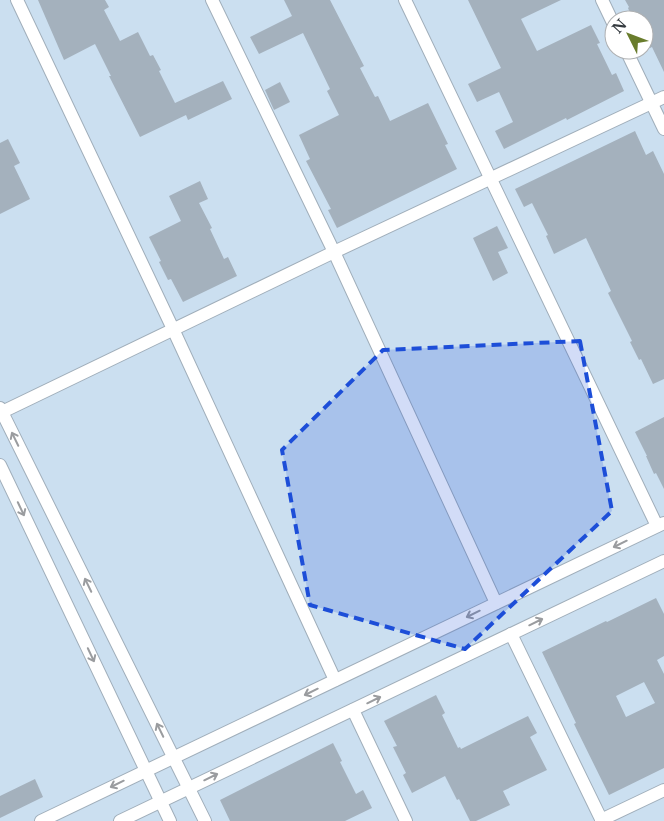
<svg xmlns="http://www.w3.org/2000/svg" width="664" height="821" viewBox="0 0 664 821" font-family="'Libre Baskerville',serif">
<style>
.built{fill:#cbdff0;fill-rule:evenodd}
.building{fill:#a4b1bd;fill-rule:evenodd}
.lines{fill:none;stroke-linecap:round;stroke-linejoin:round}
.minor-casing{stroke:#a0aeba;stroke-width:14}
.minor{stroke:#fff;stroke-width:12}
.oneway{stroke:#9a9c9f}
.marked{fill:#1d4ed8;fill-opacity:0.2;stroke:#1d4ed8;stroke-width:4;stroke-dasharray:10 6;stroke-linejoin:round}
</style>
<rect width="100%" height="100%" fill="#ddebf8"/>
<path class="built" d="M0,0H664V821H0ZM614,20H644V50H614Z"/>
<g class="building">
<polygon points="38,0 105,0 109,7 104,10 120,41 138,32 150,56 153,55 161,70 159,71 175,103 223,81 232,99 188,120 186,115 140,137 109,76 111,76 95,44 64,60"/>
<polygon points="284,0 330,0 364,66 360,68 375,97 378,96 390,121 428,103 448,144 445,145 457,169 337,228 328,210 331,209 306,161 310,159 299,135 339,115 327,91 330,89 303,33 259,54 250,37 292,16"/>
<polygon points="468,0 561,0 521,19 537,51 591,25 600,43 597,44 612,75 616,73 624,91 567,120 566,118 504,149 495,131 513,122 499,92 477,102 468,84 501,68"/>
<polygon points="625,0 664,0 664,72 652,47 650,48 644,36 644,20 633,20 628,8 629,7"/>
<polygon points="280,82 290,102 274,110 265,90"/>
<polygon points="635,131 646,155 653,151 664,174 664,379 653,384 641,359 639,360 630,342 632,341 608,293 611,291 586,238 554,254 546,236 548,235 532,203 524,207 515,189"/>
<polygon points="8,139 20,163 14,166 30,199 0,214 0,143"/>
<polygon points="200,181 208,199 199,203 212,228 210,229 224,259 228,257 237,276 183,302 171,279 168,280 159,262 161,261 149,237 181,221 169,196"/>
<polygon points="497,226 508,248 498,252 508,273 493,281 473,238"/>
<polygon points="664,417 664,489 656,473 654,474 646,456 647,456 635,432"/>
<path d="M656,598L664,614V656L657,660L664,674V768L609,795L574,724L576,723L542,652L606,621L607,622ZM644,682L655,703L626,717L616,696Z"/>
<polygon points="436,695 445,713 442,715 458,748 460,747 461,749 528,716 537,733 530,737 547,770 503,791 510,805 476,821 470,821 459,799 457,800 445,776 412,793 403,775 406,773 393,747 397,746 384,721"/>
<polygon points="333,743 342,761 340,762 356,794 363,790 372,808 345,821 230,821 220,800"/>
<polygon points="35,779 43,797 0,818 0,796"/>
</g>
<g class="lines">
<defs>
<g id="minor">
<polyline points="17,0 173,329 335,680"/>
<polyline points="212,0 334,252 496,603"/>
<polyline points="405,0 657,526"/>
<polyline points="602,0 614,25"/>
<polyline points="626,50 664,129"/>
<polyline points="0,408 205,821"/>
<polyline points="2,412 334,252 664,97"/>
<polyline points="0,465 170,821"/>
<polyline points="511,634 602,821"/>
<polyline points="353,710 406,821"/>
<polyline points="601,820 664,790"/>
<polyline points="41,821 664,523"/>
<polyline points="120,821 664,561"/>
</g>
</defs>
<use href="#minor" class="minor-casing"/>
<use href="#minor" class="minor"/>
</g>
<defs><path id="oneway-shaft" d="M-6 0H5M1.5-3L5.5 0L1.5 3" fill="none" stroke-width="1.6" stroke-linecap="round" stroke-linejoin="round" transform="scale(1.25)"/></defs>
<g class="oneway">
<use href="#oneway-shaft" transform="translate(15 439) rotate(-116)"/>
<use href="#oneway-shaft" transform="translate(21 509) rotate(65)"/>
<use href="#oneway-shaft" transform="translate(620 544) rotate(154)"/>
<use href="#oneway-shaft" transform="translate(88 585) rotate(-116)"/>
<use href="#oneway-shaft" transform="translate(473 614) rotate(154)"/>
<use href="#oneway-shaft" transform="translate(536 622) rotate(-26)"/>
<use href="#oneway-shaft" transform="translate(91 655) rotate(65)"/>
<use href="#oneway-shaft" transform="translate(311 692) rotate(154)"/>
<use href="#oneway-shaft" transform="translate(374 700) rotate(-26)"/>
<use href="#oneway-shaft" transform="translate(160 730) rotate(-116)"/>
<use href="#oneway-shaft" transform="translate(211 777) rotate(-26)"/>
<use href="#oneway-shaft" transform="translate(117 784) rotate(154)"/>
</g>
<path class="marked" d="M580,341L612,511L465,649L310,605L282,450L383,350Z"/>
<g transform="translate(629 35) rotate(312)"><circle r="24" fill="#ffffff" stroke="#aeb0b2"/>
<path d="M0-4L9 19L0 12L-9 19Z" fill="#697c2c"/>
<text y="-8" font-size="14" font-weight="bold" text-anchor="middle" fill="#343a3f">N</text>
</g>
</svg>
